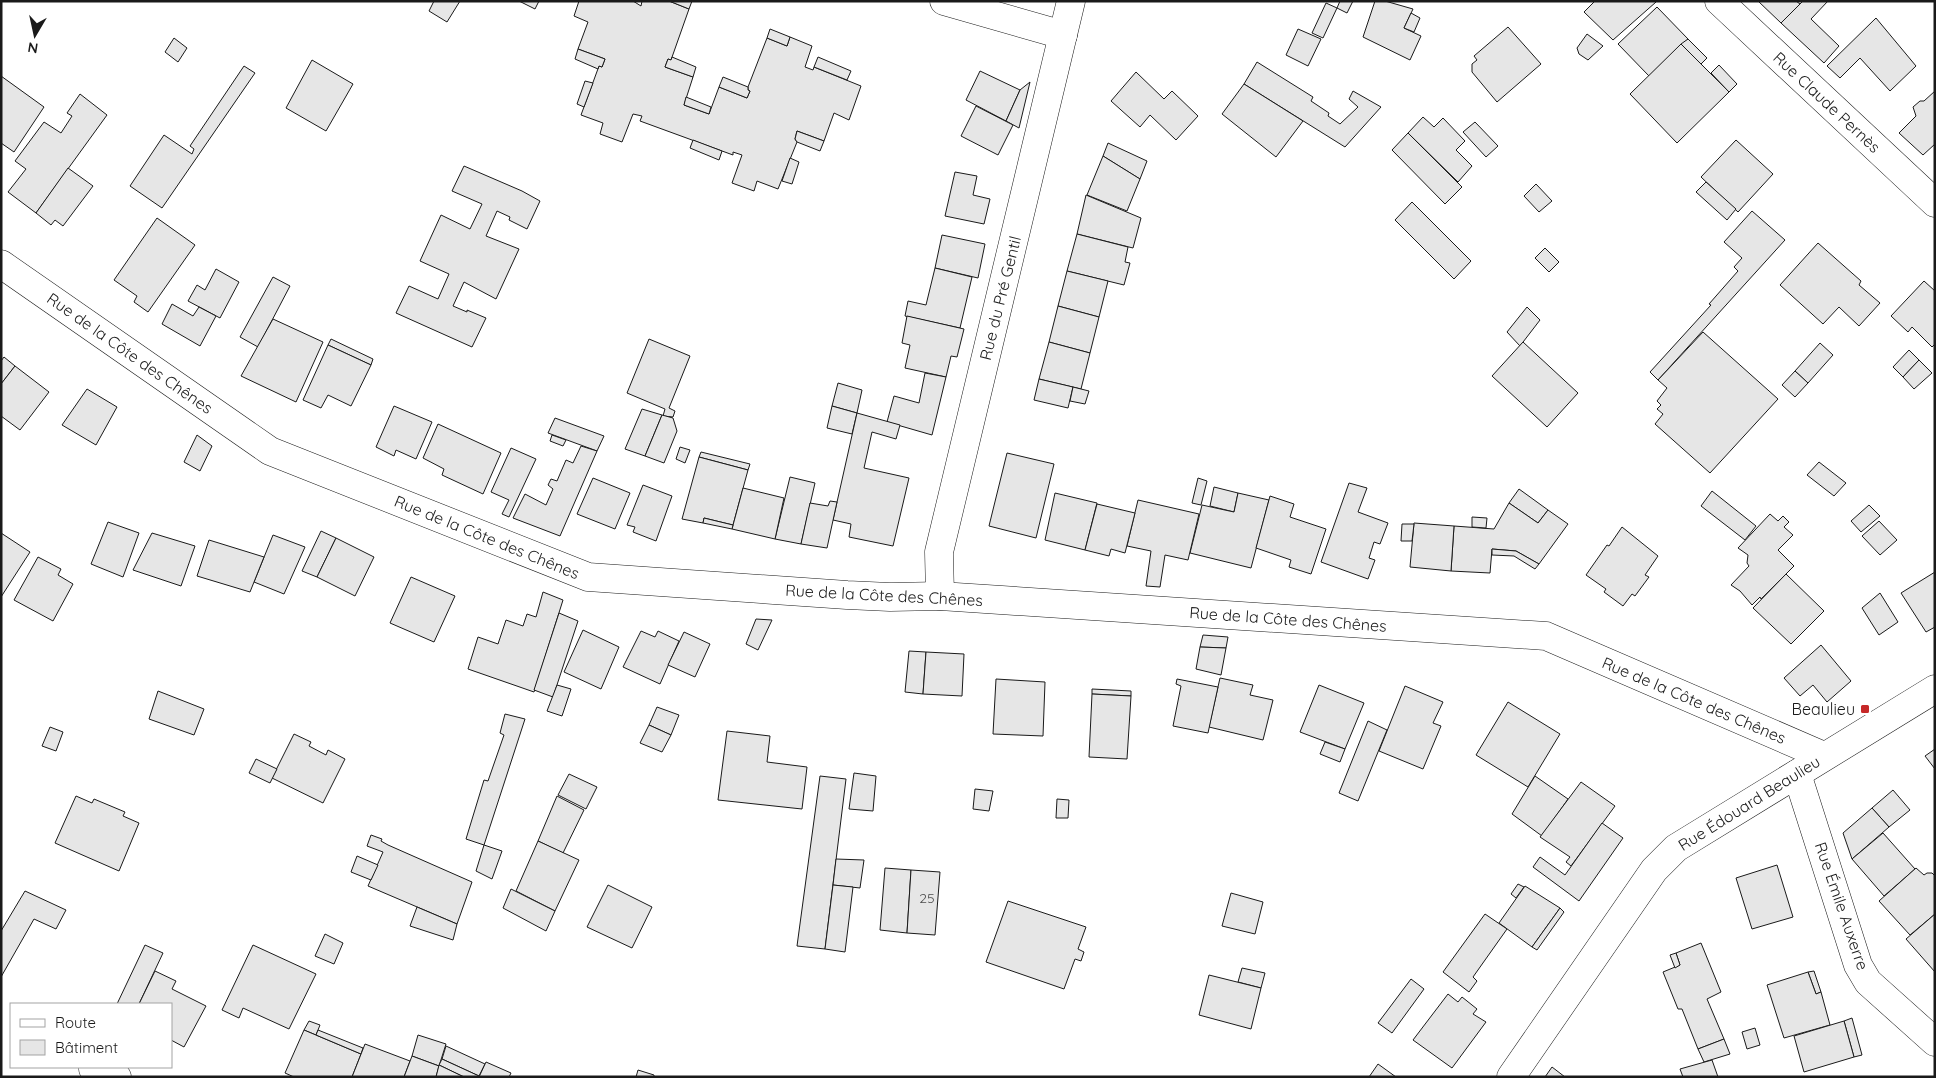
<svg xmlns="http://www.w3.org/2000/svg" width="1936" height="1078" viewBox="0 0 1936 1078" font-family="Quicksand,sans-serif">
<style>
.building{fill:#e6e6e6;stroke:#1a1a1a}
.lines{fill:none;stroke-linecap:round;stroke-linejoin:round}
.street-casing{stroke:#1a1a1a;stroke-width:29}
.secondary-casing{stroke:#1a1a1a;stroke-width:29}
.street{stroke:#fff;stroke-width:28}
.secondary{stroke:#fff;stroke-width:28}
.poi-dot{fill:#c62828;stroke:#fff;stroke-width:2}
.labels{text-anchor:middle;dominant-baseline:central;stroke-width:4;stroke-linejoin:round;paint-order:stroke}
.number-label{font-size:14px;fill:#4d4d4d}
.street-label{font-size:16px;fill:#1a1a1a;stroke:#fff}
.poi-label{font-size:16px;fill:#1a1a1a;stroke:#fff;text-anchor:end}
</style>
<rect width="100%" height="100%" fill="#fff"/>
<g class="building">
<polygon points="434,1 460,1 447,22 429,11"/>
<polygon points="519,1 539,1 535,9"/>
<polygon points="579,1 633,1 641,6 642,1 669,1 689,9 671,60 668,59 665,67 693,77 684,105 709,114 719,87 747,98 750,91 748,90 748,87 767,38 787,46 790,37 812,46 805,67 813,70 814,67 861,86 849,120 834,113 824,141 797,131 795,139 797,142 778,189 757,181 754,191 732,183 742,155 733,152 733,155 640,121 642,116 633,114 622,142 600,134 603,123 581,115 599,66 602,67 605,59 578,49 588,22 574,16"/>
<polygon points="669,1 692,1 689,9"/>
<polygon points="1340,1 1353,1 1347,13 1337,8"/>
<polygon points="1375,1 1385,1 1413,9 1404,28 1421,36 1410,60 1363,37"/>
<polygon points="1595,1 1655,1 1656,2 1613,40 1584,12"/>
<polygon points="1758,1 1796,1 1800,4 1781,23"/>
<polygon points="1803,1 1828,1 1811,19 1839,46 1824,63 1781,23"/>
<polygon points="1326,3 1337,8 1323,38 1312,33"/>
<polygon points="1657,7 1688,39 1649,76 1618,44"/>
<polygon points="1411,13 1420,18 1414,32 1404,28"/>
<polygon points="1876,18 1916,66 1890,91 1860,58 1840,78 1827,66"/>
<polygon points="1508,27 1541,64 1497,102 1472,72 1472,64 1477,60 1474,56"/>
<polygon points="770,29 790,37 787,46 767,38"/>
<polygon points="1298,29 1321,39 1308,66 1286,55"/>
<polygon points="1587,34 1603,46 1588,60 1579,54 1577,48"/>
<polygon points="174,38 187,48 178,62 165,52"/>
<polygon points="1688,39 1707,58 1701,64 1681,44"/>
<polygon points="1681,44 1729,92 1677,143 1630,94"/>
<polygon points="578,49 605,59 602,67 599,66 598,69 575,59"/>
<polygon points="672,57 696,67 693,77 665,67 668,59 671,60"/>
<polygon points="818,57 851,71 847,80 814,67"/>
<polygon points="312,60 353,84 326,131 286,108"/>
<polygon points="1257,62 1313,97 1311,101 1329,113 1328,116 1340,124 1358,107 1349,99 1353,91 1381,107 1345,147 1244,84"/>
<polygon points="1719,65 1737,84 1729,92 1711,73"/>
<polygon points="244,66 255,73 162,208 130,186 164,135 192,154 194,149 190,146"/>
<polygon points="980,71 1020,90 1006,121 966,100"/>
<polygon points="1136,72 1164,99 1172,91 1198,116 1176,140 1150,115 1140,127 1111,101"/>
<polygon points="1,76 44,107 14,152 1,143"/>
<polygon points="723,77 748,87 748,90 750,91 747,98 719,87"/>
<polygon points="585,81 593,83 584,107 577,104"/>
<polygon points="1030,82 1019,128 1006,121 1020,90"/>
<polygon points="1244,84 1303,121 1276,157 1222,114"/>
<polygon points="1935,91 1935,144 1923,155 1899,133 1916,116 1913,107 1920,101 1924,101"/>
<polygon points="80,94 107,115 36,213 8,192 26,169 15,161 44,122 61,133 72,116 67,113"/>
<polygon points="686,97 711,107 709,114 684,105"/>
<polygon points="976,106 1013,125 998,155 961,136"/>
<polygon points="1423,117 1434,127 1443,118 1465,141 1456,150 1472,166 1458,182 1408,133"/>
<polygon points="1475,122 1498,146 1486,157 1463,132"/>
<polygon points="797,131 824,141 820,151 797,142 795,139"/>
<polygon points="1408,133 1462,187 1445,204 1392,150"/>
<polygon points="693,140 722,151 719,160 690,148"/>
<polygon points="1736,140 1773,174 1738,212 1701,177"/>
<polygon points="1108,143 1147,161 1140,179 1103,156"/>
<polygon points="1103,156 1140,179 1127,211 1087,195"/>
<polygon points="790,158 799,162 792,184 782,181"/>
<polygon points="464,166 522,191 540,201 527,229 509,220 510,217 497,211 486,236 519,249 496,299 464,282 453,306 467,312 467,310 486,318 472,347 396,313 409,286 438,299 449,274 420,261 441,215 470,229 482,204 452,191"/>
<polygon points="68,168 93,186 63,226 55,220 51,225 36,213"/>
<polygon points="955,172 977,176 973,195 990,199 984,224 945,216"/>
<polygon points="1706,182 1736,209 1727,220 1696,192"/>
<polygon points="1536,184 1552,201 1539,212 1524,196"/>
<polygon points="1086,195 1141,218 1133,248 1077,234"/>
<polygon points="1412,202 1471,261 1454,279 1395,220"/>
<polygon points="1752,211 1785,240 1658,380 1650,372 1711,305 1709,304 1738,271 1734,267 1742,258 1724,242"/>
<polygon points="157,218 195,245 148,312 134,302 137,296 114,280"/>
<polygon points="1077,234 1128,247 1125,262 1130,263 1124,285 1067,271"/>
<polygon points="942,235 985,244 978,278 935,268"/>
<polygon points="1818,243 1861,281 1859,285 1880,303 1859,326 1839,307 1823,324 1780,285"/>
<polygon points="1545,248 1559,262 1549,272 1535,258"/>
<polygon points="935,268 972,277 960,328 905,316 908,301 926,305"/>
<polygon points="216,269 239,282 220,318 188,301 197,285 205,290"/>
<polygon points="1067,271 1108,281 1099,317 1058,306"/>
<polygon points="273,277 290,286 258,347 240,337"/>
<polygon points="1924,281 1935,291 1935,344 1932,347 1912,327 1908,332 1891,316"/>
<polygon points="172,304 193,316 199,307 216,316 200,346 162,324"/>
<polygon points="1058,306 1099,317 1090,353 1049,342"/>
<polygon points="1527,307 1540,320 1520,346 1507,332"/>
<polygon points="907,316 964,329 957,357 951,356 946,377 905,368 910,345 902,343"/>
<polygon points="273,319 323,342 296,402 241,376"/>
<polygon points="1703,332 1778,399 1710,473 1655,424 1663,414 1657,409 1661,405 1657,401 1667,388 1658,380"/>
<polygon points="331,339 373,359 371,365 328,345"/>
<polygon points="649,339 690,356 669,408 675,411 673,417 663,416 665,409 627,393"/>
<polygon points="1049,342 1090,353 1081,389 1039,379"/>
<polygon points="1523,342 1578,393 1547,427 1492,376"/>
<polygon points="1820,343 1833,355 1808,383 1795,371"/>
<polygon points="328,345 371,365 351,406 328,395 321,408 303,400"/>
<polygon points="1909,350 1919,360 1903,377 1893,367"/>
<polygon points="4,357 15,366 1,384 1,361"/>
<polygon points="1919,360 1932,373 1914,389 1903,377"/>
<polygon points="15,366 49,392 20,430 1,416 1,384"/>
<polygon points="1795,371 1808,383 1795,397 1782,385"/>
<polygon points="925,373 946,377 932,435 887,422 894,396 919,403"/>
<polygon points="1039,379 1073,387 1068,408 1034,400"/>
<polygon points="838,383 862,390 857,413 832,406"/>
<polygon points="1073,387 1089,391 1085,404 1070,401"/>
<polygon points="87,389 117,407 96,445 62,425"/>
<polygon points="394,406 432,422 416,459 396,450 394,456 376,447"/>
<polygon points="832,406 857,413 852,434 827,428"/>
<polygon points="642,409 662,415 645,456 625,449"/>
<polygon points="857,413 900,425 896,439 872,432 864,468 909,478 893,546 849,537 851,524 833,520"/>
<polygon points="662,415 673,418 677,431 664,463 645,456"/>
<polygon points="555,418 604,436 597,451 548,433"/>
<polygon points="438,424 501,453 483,494 442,475 444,469 423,458"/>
<polygon points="197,435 212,446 200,471 184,462"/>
<polygon points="552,435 566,440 563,446 550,441"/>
<polygon points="581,446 597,451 560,536 513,518 525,494 546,505 553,489 548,485 551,479 557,481 566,460 573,463"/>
<polygon points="680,447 690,450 685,463 676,459"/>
<polygon points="511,448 536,459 509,517 502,514 509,500 491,492"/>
<polygon points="701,452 750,464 748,470 699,457"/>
<polygon points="1007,453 1054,464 1036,538 989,526"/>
<polygon points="699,457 748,470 733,525 704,518 703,523 682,519"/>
<polygon points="1819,462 1846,483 1834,496 1807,475"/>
<polygon points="790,477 815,483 801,544 775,539"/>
<polygon points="593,478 630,493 615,529 577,514"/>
<polygon points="1198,478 1207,481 1201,505 1192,503"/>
<polygon points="1349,483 1367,488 1358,512 1388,523 1380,544 1374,542 1369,558 1375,560 1368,579 1321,562"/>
<polygon points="643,485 672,496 656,541 633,532 635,527 627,525"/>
<polygon points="1214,487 1238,493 1234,512 1210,506"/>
<polygon points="743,488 784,498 775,539 732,529"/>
<polygon points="1519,489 1548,510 1538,523 1509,503"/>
<polygon points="1712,491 1756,526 1745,540 1701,506"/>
<polygon points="1055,493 1097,503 1085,550 1045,540"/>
<polygon points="1238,493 1269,500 1251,568 1190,553 1202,505 1234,512"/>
<polygon points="1270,496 1294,504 1290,517 1326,529 1311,574 1289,567 1291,560 1256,548"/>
<polygon points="1138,500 1199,514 1188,560 1165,555 1160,587 1146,586 1151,551 1127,546"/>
<polygon points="830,501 837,502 827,548 801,544 810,503 828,506"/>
<polygon points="1509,503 1538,523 1548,510 1568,524 1539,564 1516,551 1492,549 1490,573 1451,571 1454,526 1494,529"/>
<polygon points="1097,504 1135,513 1125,553 1111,549 1109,556 1085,550"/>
<polygon points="1869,505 1880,516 1861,532 1851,521"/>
<polygon points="1770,514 1778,521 1783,516 1789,522 1784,527 1793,535 1778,550 1794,566 1761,599 1760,597 1752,605 1740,591 1731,585 1749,566 1747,563 1748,555 1738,548"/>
<polygon points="1472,517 1487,518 1486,528 1472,527"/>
<polygon points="704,518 733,525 732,529 703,523"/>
<polygon points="1879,521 1897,540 1880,555 1862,536"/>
<polygon points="108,522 139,533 123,577 91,564"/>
<polygon points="1414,523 1454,526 1451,571 1410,567"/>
<polygon points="1402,524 1414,524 1412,541 1401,541"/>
<polygon points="1622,527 1658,556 1645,575 1649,577 1635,596 1632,594 1623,606 1604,592 1606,589 1586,575 1607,545 1609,546"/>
<polygon points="321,531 336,538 317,577 302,571"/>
<polygon points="1,533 30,552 1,597"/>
<polygon points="152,533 195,546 181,586 133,570"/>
<polygon points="273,535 305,547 284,594 254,582"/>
<polygon points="336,538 374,557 355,596 317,577"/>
<polygon points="209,540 264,557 250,592 197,576"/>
<polygon points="1492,549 1516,551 1539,564 1535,569 1514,556 1492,555"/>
<polygon points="38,557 61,569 58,575 73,584 53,621 14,600"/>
<polygon points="1935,572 1935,627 1926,632 1901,593"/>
<polygon points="1786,574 1824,611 1791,644 1753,608"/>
<polygon points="411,577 455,596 434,642 390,623"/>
<polygon points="543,592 563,600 534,692 468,669 478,637 498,644 506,620 523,626 527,614 536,617"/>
<polygon points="1880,593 1898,622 1879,635 1862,608"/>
<polygon points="559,613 578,621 553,697 534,690"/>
<polygon points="756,619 772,620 758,650 746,644"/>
<polygon points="583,630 619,647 601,689 564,672"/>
<polygon points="641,631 655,637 658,631 679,641 660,684 623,667"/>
<polygon points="684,632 710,644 695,677 668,665"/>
<polygon points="1203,635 1228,637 1226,648 1200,647"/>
<polygon points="1821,645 1851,681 1827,702 1813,685 1800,696 1784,678"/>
<polygon points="1200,647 1226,648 1221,675 1196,669"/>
<polygon points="909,651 926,652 923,694 905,692"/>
<polygon points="926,652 964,654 962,696 923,694"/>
<polygon points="1220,678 1253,685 1250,695 1273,700 1263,740 1209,727"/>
<polygon points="996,679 1045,682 1043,736 993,734"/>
<polygon points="1177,679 1218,687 1208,733 1173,726 1181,686 1176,684"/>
<polygon points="557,685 571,689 562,716 547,711"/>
<polygon points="1319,685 1364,703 1345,749 1300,732"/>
<polygon points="1405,686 1443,702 1433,723 1441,726 1423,769 1379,751"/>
<polygon points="1092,689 1131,691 1131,696 1092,694"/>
<polygon points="158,691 204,709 194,735 149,719"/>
<polygon points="1092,694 1131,696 1127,759 1089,757"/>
<polygon points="1508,702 1560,734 1528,787 1476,755"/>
<polygon points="657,707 679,715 671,735 649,725"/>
<polygon points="505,714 525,719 484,845 466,839 484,780 488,781 504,735 500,733"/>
<polygon points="1368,721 1387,730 1358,801 1339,793"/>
<polygon points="649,725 671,735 662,752 640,743"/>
<polygon points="50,727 63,732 56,751 42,746"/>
<polygon points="727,731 770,736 767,762 807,767 802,809 718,800"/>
<polygon points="294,734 311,742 309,746 326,755 328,750 345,759 323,803 272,778"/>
<polygon points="1325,742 1345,749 1340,762 1320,754"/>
<polygon points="1935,749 1935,769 1925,756"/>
<polygon points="256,759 277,769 270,783 249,773"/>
<polygon points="854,773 876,776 873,811 849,809"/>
<polygon points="569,774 597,787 586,809 558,795"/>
<polygon points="820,776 846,779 825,949 797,946"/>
<polygon points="1535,776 1568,799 1542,836 1512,814"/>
<polygon points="1581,782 1615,806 1571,866 1566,862 1570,857 1540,837"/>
<polygon points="975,789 993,791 989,811 973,809"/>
<polygon points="1893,790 1910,810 1889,827 1872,808"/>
<polygon points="76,796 92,803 94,799 125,812 123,816 139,823 119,871 55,843"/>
<polygon points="557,796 584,810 563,853 538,841"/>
<polygon points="1057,799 1069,800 1068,818 1056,818"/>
<polygon points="1872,808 1889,827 1852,859 1843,833"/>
<polygon points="1602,823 1623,838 1579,901 1533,867 1540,857 1565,875"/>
<polygon points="1883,833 1915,869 1884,896 1852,859"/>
<polygon points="371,835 382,839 381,841 388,845 472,882 457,924 368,886 383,852 367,846"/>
<polygon points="538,841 579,860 555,911 516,891"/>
<polygon points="484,845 502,851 492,879 476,871"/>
<polygon points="357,856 378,865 371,880 351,872"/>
<polygon points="836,859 864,860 860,888 833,885"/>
<polygon points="1777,865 1793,917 1752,929 1736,878"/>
<polygon points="885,868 911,870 907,933 880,930"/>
<polygon points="1916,868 1924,875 1927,873 1932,873 1935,876 1935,914 1910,935 1879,901"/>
<polygon points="911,870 940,872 935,935 907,933"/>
<polygon points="1518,884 1524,887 1516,898 1511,894"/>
<polygon points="608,885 652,907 632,948 587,927"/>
<polygon points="833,885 853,887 845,952 825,949"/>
<polygon points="1525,886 1560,908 1532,947 1499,923"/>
<polygon points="511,889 555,911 546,931 503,908"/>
<polygon points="25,891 66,910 56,929 34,919 1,977 1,931"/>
<polygon points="1231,893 1263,902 1255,934 1222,926"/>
<polygon points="1008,901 1086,927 1078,949 1084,952 1081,961 1075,959 1064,989 986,962"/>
<polygon points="417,907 457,924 453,940 410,926"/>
<polygon points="1560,908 1564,912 1537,950 1532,947"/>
<polygon points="1485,914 1507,929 1473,977 1477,981 1469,992 1443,972"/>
<polygon points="1935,914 1935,972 1906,939"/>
<polygon points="325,934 343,943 334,964 315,956"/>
<polygon points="1701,943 1721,992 1707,999 1724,1039 1698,1049 1682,1009 1678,1009 1663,972 1680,965 1676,953"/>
<polygon points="145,945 163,953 139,1004 117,1004"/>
<polygon points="253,945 316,974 289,1029 243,1008 239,1018 222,1010"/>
<polygon points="1676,953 1680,965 1675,968 1670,955"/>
<polygon points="1242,968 1265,973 1261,988 1238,982"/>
<polygon points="155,971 176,981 172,989 206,1006 184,1047 171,1040 171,1004 139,1004"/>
<polygon points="1814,971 1821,992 1816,994 1808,972"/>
<polygon points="1808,972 1816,994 1821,992 1830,1025 1784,1038 1767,985"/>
<polygon points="1209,975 1261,988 1251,1029 1199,1015"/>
<polygon points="1411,979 1424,989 1392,1033 1378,1023"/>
<polygon points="1448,994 1458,1002 1462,997 1477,1009 1473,1014 1486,1022 1452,1068 1413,1040"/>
<polygon points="1852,1018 1862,1055 1854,1057 1844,1021"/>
<polygon points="309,1021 320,1025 316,1035 304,1030"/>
<polygon points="1844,1021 1854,1057 1804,1072 1794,1036"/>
<polygon points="1755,1028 1760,1045 1747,1049 1742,1032"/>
<polygon points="304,1030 361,1054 352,1077 294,1077 285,1073"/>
<polygon points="318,1030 363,1048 361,1054 316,1035"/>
<polygon points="418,1035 446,1044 439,1066 412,1056"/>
<polygon points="1724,1039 1730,1054 1704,1062 1698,1049"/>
<polygon points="365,1044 410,1061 404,1077 352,1077"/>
<polygon points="446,1046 485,1064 479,1076 442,1059"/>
<polygon points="412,1056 439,1066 436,1077 404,1077"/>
<polygon points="442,1059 479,1076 479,1077 464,1077 439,1065"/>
<polygon points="1712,1060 1718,1077 1683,1077 1680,1069"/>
<polygon points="486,1062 511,1073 509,1077 479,1077"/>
<polygon points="1378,1064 1396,1077 1369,1077"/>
<polygon points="439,1065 464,1077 436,1077"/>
<polygon points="1552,1067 1565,1077 1545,1077"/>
<polygon points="638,1070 654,1075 654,1077 636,1077"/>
</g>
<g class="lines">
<defs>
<g id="street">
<polyline points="944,1 1063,35"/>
<polyline points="1719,1 1935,203"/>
<polyline points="1,264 270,451 588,577 847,595 890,597 940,596 1546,636 1824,756"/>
<polyline points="940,596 939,552 1071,1"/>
<polyline points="1797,774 1858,965 1868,982 1935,1042"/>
<polyline points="93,1069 117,1077"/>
</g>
<polyline id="secondary" points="1511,1077 1654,870 1676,848 1935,689"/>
</defs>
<use href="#street" class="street-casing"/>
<use href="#secondary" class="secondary-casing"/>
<use href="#street" class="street"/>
<use href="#secondary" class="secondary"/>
</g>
<rect class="poi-dot" x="1860" y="704" width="10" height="10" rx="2.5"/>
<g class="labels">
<g class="number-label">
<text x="927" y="898">25</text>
</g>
<g class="street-label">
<text transform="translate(1827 102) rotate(43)">Rue Claude Pernès</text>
<text transform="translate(1000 298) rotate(-76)">Rue du Pré Gentil</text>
<text transform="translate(130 353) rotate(35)">Rue de la Côte des Chênes</text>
<text transform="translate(487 537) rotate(22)">Rue de la Côte des Chênes</text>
<text transform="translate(884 595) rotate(3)">Rue de la Côte des Chênes</text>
<text transform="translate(1288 619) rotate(4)">Rue de la Côte des Chênes</text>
<text transform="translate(1694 700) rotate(23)">Rue de la Côte des Chênes</text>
<text transform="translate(1749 803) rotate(-32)">Rue Édouard Beaulieu</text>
<text transform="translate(1842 906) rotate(71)">Rue Émile Auxerre</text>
</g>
<g class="poi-label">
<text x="1855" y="709">Beaulieu</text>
</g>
</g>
<rect width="1936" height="1078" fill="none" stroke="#1a1a1a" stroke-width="5"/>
<rect x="10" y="1003" width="162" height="65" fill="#ffffff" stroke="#a3a3a3"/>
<rect x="20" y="1019" width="25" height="8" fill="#ffffff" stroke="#a3a3a3"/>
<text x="55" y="1028" font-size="15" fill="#1a1a1a">Route</text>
<rect x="20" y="1040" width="25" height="15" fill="#e6e6e6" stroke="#a3a3a3"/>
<text x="55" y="1053" font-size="15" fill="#1a1a1a">Bâtiment</text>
<g transform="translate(35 35) rotate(189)" stroke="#ffffff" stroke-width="4" paint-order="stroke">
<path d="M0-4L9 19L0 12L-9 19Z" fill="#1a1a1a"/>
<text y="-8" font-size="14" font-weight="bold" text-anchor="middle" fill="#1a1a1a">N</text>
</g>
</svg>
